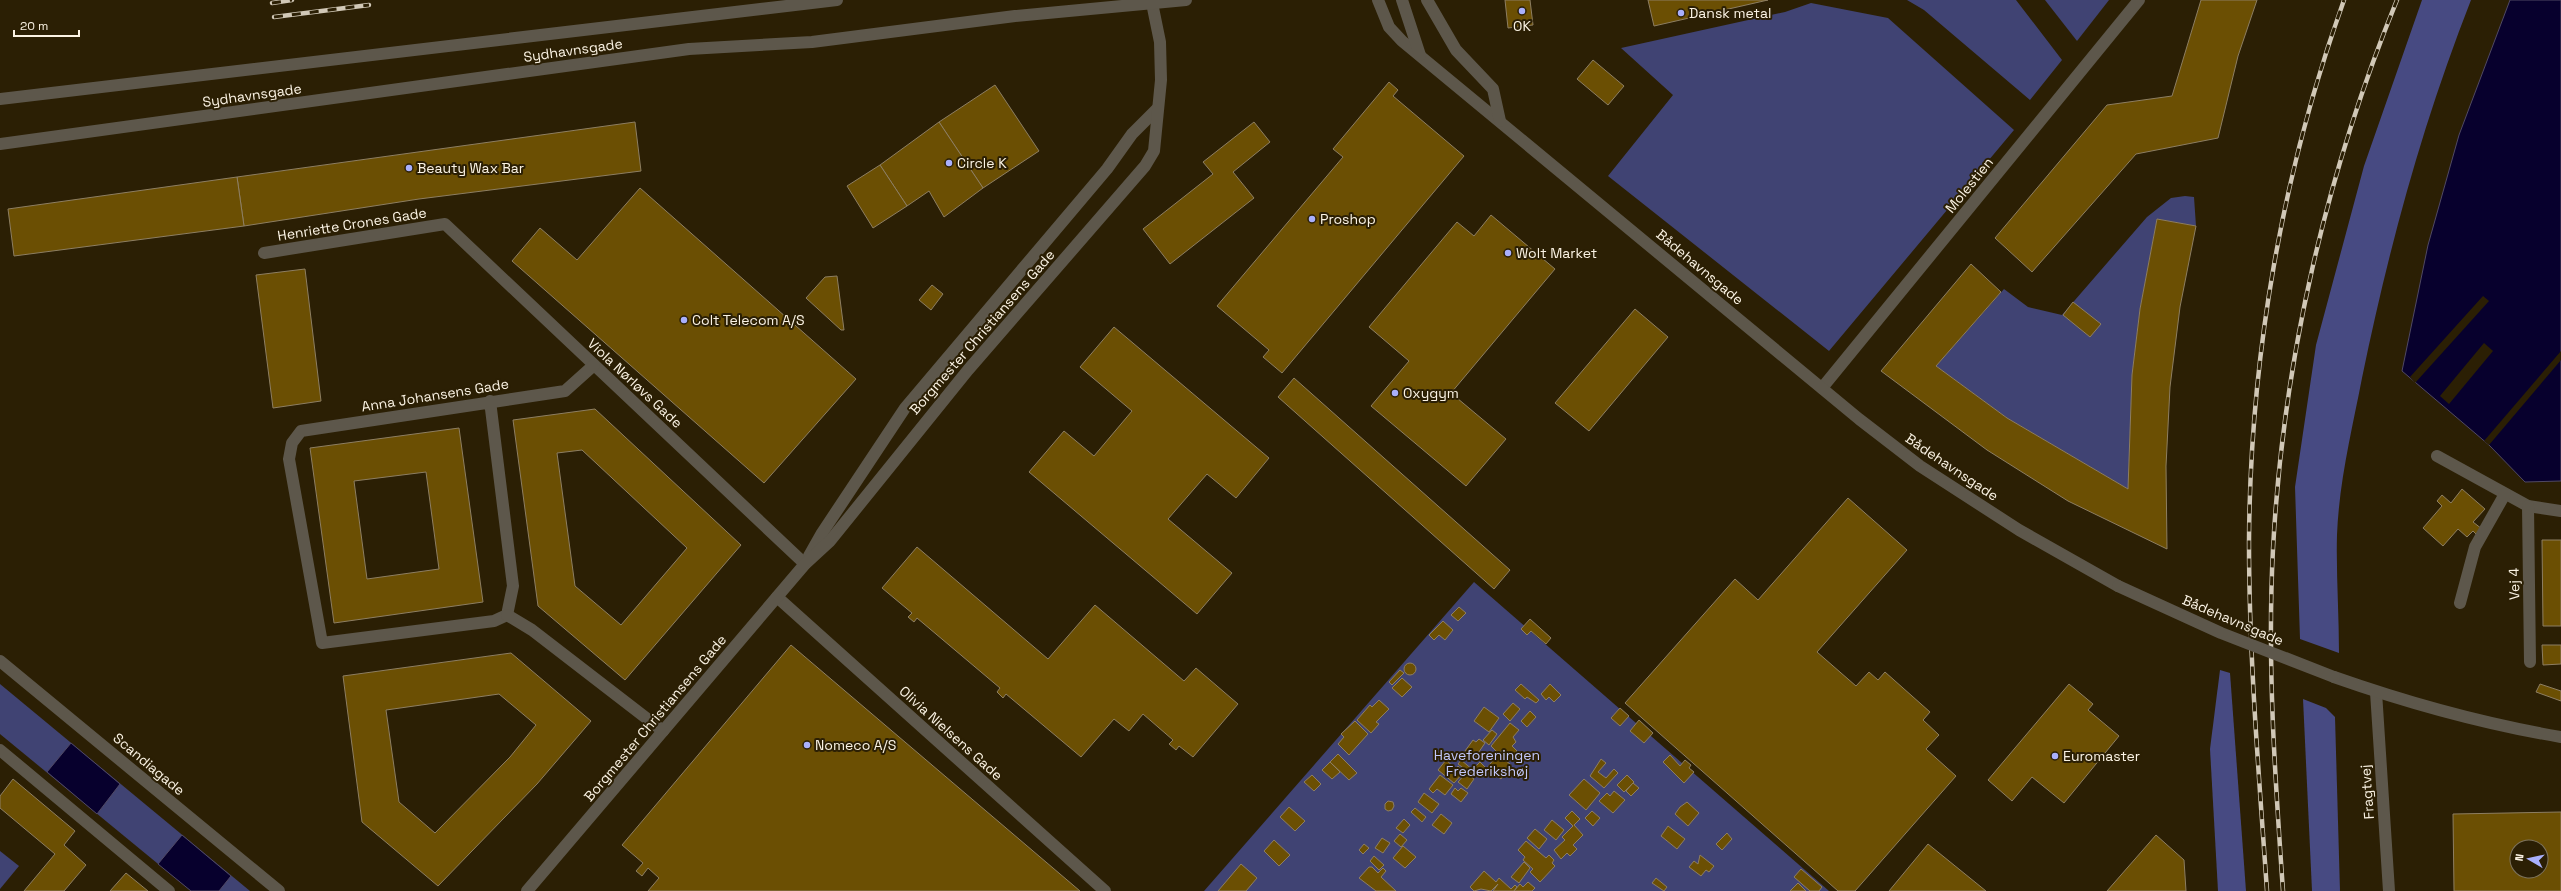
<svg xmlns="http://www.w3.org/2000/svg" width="2561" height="891" viewBox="0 0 2561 891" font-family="'Space Grotesk',sans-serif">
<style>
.green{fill:#404373}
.forest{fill:#474a82}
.water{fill:#07002d;stroke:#504964}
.pier{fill:#2b1f04}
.building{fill:#6b4f03;stroke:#8d7e62;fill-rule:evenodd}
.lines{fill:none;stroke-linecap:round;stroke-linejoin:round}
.minor{stroke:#5d574b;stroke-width:12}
.tertiary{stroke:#5d574b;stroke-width:12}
.rail-casing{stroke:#d1c8b7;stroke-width:4.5}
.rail{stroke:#2b1f04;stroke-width:3;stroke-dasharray:9;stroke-linecap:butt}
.tertiary-bridge{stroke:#5d574b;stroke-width:12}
.poi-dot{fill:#a9b0fc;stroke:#2b1f04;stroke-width:1.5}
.labels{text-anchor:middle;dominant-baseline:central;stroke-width:4;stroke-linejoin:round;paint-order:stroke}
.poi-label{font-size:14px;fill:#fbf3e4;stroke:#2b1f04;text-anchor:start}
.street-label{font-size:14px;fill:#fbf3e4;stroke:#2b1f04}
.park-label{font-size:14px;fill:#c1c7fa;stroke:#2b1f04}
</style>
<rect width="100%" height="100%" fill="#2b1f04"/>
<g class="green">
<polygon points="1907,0 2016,0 2062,60 2030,100 1924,10"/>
<polygon points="2045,0 2109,0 2077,41"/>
<polygon points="1811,3 1888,18 2014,130 1829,351 1608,176 1673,95 1621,48 1785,12"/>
<polygon points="2185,196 2194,197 2196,226 2157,219 2140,309 2132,375 2128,489 2007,418 1936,366 2004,289 2028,307 2062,315 2147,217 2171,198"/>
<polygon points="1474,582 1829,891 1204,891"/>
<polygon points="0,684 250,891 191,891 0,734"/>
<polygon points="0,851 19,866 0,889"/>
</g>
<g class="forest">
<path d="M2422,0H2471C2422,125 2389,247 2362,378C2352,430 2339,482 2337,535C2336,574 2339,613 2339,653L2300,639L2295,487L2316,345L2364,166Z"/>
<polygon points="2220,670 2230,673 2246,891 2218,891 2210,749"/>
<polygon points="2303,699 2326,708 2335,717 2340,891 2312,891"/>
</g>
<g class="water">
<polygon points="2510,0 2561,0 2561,481 2525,482 2489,445 2402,371 2428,245 2459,135"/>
<polygon points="71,743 120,784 97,814 47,772"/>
<polygon points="182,835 231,876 219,891 191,891 158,864"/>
</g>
<g class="pier">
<polygon points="2483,296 2489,301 2415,383 2410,377"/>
<polygon points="2484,343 2493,351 2449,404 2440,396"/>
<polygon points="2561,351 2561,360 2489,445 2484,441"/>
</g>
<g class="building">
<polygon points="1505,0 1530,0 1533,25 1508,28"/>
<polygon points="1648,0 1768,0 1654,26"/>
<polygon points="2201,0 2257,0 2238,56 2218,138 2136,154 2032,272 1995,238 2107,105 2172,96"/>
<polygon points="1593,60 1624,86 1608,105 1577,79"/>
<polygon points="1389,82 1398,90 1393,96 1464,156 1282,373 1263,357 1269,350 1217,306 1343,157 1333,149"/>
<polygon points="995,85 1039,151 983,188 939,122"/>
<polygon points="635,122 641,171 419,199 244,226 237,177"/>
<polygon points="939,122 983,188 944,217 929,191 907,206 880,165"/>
<polygon points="1254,122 1270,142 1233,172 1254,198 1170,264 1143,229 1213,174 1203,162"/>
<polygon points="880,165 907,206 873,228 847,186"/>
<polygon points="237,177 244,226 14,256 8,209"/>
<polygon points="640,188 856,379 764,483 512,261 540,228 577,260"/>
<polygon points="1491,215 1555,269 1451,393 1506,439 1466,486 1371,406 1409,361 1369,327 1457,222 1474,236"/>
<polygon points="2157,219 2196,226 2180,307 2170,387 2166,466 2167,549 2068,501 1987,450 1881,371 1971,264 2001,292 1936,366 2007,418 2128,489 2132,375 2140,309"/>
<polygon points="305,269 321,401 273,408 256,275"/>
<polygon points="837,276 844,330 841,330 806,298 825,277"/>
<polygon points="932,285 943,294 931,310 919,300"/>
<polygon points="2073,302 2101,324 2090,337 2063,315"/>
<polygon points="1635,309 1668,337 1589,431 1555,403"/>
<polygon points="1114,327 1269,458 1236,498 1207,474 1168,519 1232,573 1197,614 1029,472 1064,431 1094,456 1132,411 1080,367"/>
<polygon points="1294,378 1510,570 1494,589 1278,397"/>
<path d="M595,409L741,545L625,680L538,606L513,420ZM582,450L687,548L621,625L575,586L557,453Z"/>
<path d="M459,428L483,602L334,623L310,448ZM426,472L439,569L367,579L354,481Z"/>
<polygon points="2462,489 2485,509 2473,522 2482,529 2477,535 2473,531 2467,537 2458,529 2443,546 2423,528 2442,506 2437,501 2442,495 2451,503"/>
<polygon points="1848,498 1907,550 1817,652 1856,686 1869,672 1878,680 1885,672 1930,712 1923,720 1939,735 1926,749 1956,776 1855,891 1838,891 1625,703 1735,579 1758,600"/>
<polygon points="2542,540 2561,540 2561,626 2543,626"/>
<polygon points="917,547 1048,659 1095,605 1184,681 1196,668 1238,704 1193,757 1179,746 1176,750 1169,744 1173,740 1143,714 1129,731 1114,719 1081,757 1006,694 1003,698 997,692 1000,688 917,618 914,622 908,617 912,613 882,588"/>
<polygon points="1459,607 1466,613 1458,621 1451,615"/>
<polygon points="1530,619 1551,638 1546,644 1531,631 1527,635 1521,629"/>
<polygon points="1443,621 1453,630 1445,640 1439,635 1434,640 1429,635"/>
<polygon points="791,645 1080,891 648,891 659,878 648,868 642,876 636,871 643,863 622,845"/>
<polygon points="2542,645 2561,645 2561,664 2543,665"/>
<path d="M511,653L591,721L537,784L438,886L362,822L343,676ZM499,694L536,725L510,757L435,833L399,802L386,710Z"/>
<circle cx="1410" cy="669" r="6"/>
<polygon points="1400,670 1404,673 1392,685 1389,682"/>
<polygon points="1402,678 1412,687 1402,697 1392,688"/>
<polygon points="1521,684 1539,700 1536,703 1527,697 1525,699 1515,690"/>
<polygon points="1550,684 1561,695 1554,702 1549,697 1546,700 1541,694"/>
<polygon points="2069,684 2093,704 2088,710 2119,736 2064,803 2032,777 2012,801 1988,780"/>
<polygon points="2540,684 2561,691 2561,701 2536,692"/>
<polygon points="1379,700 1389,709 1376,722 1379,724 1371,733 1357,720 1370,705 1372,707"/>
<polygon points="1513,703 1520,709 1510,721 1503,714"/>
<polygon points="1484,707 1499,718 1489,732 1474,721"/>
<polygon points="1620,708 1629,716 1620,726 1611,718"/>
<polygon points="1530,711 1536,717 1527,727 1521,721"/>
<polygon points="1639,720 1653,733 1644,743 1630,731"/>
<polygon points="1355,721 1368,734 1349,755 1338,744 1344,737 1341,734"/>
<polygon points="1510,723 1519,730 1513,737 1516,742 1512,746 1517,751 1510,758 1502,750 1499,754 1491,746"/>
<polygon points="1492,730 1497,734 1489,745 1483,740"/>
<polygon points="1479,739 1485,743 1474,759 1465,751 1473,740 1476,742"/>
<polygon points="1338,754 1357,773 1349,780 1330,762"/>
<polygon points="1498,754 1511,765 1501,779 1487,768"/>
<polygon points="1670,755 1680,766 1685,760 1691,765 1689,768 1694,772 1684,783 1663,762"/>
<polygon points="1601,759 1606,763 1598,772 1606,778 1614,769 1618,773 1604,788 1590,776"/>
<polygon points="1446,760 1456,769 1458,766 1464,772 1454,783 1438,770"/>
<polygon points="1461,760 1473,770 1470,773 1458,764"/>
<polygon points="1330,762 1340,772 1332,779 1322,770"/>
<polygon points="1480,762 1486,768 1478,776 1472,770"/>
<polygon points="1466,773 1474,779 1467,789 1458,782"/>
<polygon points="1312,775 1321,784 1314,791 1304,782"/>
<polygon points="1440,775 1453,785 1445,795 1437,789 1433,793 1429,789"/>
<polygon points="1627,775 1634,782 1624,792 1617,785"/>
<polygon points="13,779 75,831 64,845 86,865 64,891 24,891 55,854 0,808 0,796"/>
<polygon points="1584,779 1600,793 1586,810 1569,795"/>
<polygon points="1633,783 1639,788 1631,796 1626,791"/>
<polygon points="1455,788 1458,791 1461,788 1468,793 1461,802 1451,794"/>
<polygon points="1614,791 1625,800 1613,813 1599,801 1607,793 1610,796"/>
<polygon points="1424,793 1439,804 1432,813 1418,802"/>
<polygon points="1388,801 1393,802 1394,806 1392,810 1388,811 1385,809 1385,804"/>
<polygon points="1687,802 1699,813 1688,826 1675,814 1680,807"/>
<polygon points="1289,807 1305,821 1295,831 1280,817"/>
<polygon points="1415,808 1426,817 1422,822 1411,812"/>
<polygon points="1572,811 1580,819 1574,825 1583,835 1573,845 1577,849 1570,856 1567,853 1561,859 1554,850 1565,840 1562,837 1573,826 1565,818"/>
<polygon points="1592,811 1600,818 1593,826 1585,818"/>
<path d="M2561,812V891H2454L2453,814ZM2517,847H2541V871H2517Z"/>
<polygon points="1441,814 1452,823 1444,834 1432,825"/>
<polygon points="1404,819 1410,825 1403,833 1396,828"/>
<polygon points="1552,820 1564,830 1556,840 1544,830"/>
<polygon points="1668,826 1685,839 1677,849 1661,836"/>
<polygon points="1535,829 1547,839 1539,849 1527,838"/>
<polygon points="1727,833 1732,839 1722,850 1716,844"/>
<polygon points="1400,834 1407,840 1401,847 1394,841"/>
<polygon points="2156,835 2184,860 2186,891 2107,891"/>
<polygon points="1382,838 1390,843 1383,853 1375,848"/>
<polygon points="1274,840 1290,855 1279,866 1264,851"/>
<polygon points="1526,841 1546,858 1549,855 1554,860 1552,863 1555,866 1540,882 1530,872 1533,869 1523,860 1525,857 1518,850"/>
<polygon points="1364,844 1369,848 1363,854 1359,850"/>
<polygon points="1928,844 1986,891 1889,891"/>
<polygon points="1403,846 1416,857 1405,868 1393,858"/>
<polygon points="1700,855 1714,866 1709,872 1706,870 1701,876 1689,867 1694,861 1698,864"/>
<polygon points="1374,856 1384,865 1379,870 1370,861"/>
<polygon points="1524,862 1530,868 1519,883 1511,877"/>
<polygon points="1241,864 1257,878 1246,891 1218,891"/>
<polygon points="1369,867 1372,867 1378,873 1383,868 1386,871 1381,877 1396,891 1376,891 1359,878"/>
<polygon points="1801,869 1822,887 1819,891 1810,891 1794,877"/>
<polygon points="1484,871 1496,882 1499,878 1511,889 1515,885 1517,887 1514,891 1493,891 1498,884 1491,891 1481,889 1474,891 1470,887"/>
<polygon points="126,873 148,891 110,891"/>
<polygon points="1656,878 1667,887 1664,891 1652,883"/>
<polygon points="1528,882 1535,888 1532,891 1514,891 1520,884 1523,887"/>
<polygon points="1798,883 1806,891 1790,891"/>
</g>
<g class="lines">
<g class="minor">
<polyline points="264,253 445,224 805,564"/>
<polyline points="1822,388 2139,0"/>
<polyline points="490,401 513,586 507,615 494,621 322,643 289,459 292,443 301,431 565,391 594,365"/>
<polyline points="2437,456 2528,506 2561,511"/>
<polyline points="2528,506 2530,662"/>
<polyline points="809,556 822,533 905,408 1107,169 1132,134 1157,109"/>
<polyline points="777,597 1105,891"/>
<polyline points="2460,603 2475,547 2505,494"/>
<polyline points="507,615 532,630 663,731"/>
<polyline points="0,661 279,891"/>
<polyline points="2376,692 2389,891"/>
<polyline points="0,750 169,891"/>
<polyline points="527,891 805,564 830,541 968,370 1145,166 1154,151 1161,80 1160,42 1152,3"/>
</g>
<g class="tertiary">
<polyline points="1378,0 1389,27 1402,41 1859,419 1920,466 2019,530 2118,586"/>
<polyline points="1402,0 1420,55"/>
<polyline points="1427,0 1456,50 1493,89 1500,121"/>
<polyline points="0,99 837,0"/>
<polyline points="0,144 689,49 812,42 1015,16 1186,0"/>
<path d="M2334,677C2408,703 2484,724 2561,737"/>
</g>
<defs>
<g id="rail">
<polyline points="272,3 292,0"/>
<polyline points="274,17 369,5"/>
<path d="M2267,891C2259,775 2249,659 2249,542C2250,358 2282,173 2344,0"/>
<path d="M2283,891C2275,777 2267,663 2273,549C2283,361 2326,174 2397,0"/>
</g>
</defs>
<use href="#rail" class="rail-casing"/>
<use href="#rail" class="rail"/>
<polyline class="tertiary-bridge" points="2118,586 2221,633 2334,677"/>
</g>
<g class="poi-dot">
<circle cx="1522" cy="11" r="4"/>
<circle cx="1681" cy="13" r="4"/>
<circle cx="949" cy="163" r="4"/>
<circle cx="409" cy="168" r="4"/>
<circle cx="1312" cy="219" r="4"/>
<circle cx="1508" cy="253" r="4"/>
<circle cx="684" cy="320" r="4"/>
<circle cx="1395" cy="393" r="4"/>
<circle cx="807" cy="745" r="4"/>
<circle cx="2055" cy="756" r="4"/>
</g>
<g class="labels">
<g class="poi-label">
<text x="1689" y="13">Dansk metal</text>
<text x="1522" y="26" text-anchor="middle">OK</text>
<text x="957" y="163">Circle K</text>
<text x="417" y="168">Beauty Wax Bar</text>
<text x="1320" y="219">Proshop</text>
<text x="1516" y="253">Wolt Market</text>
<text x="692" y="320">Colt Telecom A/S</text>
<text x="1403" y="393">Oxygym</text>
<text x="815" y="745">Nomeco A/S</text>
<text x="2063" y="756">Euromaster</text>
</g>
<g class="street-label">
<text transform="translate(573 50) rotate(-8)">Sydhavnsgade</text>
<text transform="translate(252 95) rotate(-8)">Sydhavnsgade</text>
<text transform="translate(1969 185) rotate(-51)">Molestien</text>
<text transform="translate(352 224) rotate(-9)">Henriette Crones Gade</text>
<text transform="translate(1700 267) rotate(40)">Bådehavnsgade</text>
<text transform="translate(982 332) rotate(-49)">Borgmester Christiansens Gade</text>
<text transform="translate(635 383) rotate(43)">Viola Nørløvs Gade</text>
<text transform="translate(435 395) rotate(-9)">Anna Johansens Gade</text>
<text transform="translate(1952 467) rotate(34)">Bådehavnsgade</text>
<text transform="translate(2514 584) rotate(-91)">Vej 4</text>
<text transform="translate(2233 620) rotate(23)">Bådehavnsgade</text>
<text transform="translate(655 718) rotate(-50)">Borgmester Christiansens Gade</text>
<text transform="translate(951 733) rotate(42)">Olivia Nielsens Gade</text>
<text transform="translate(149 764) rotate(40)">Scandiagade</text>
<text transform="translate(2367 792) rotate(-94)">Fragtvej</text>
</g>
<g class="park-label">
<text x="1487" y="755">Haveforeningen<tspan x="1487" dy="16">Frederikshøj</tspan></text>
</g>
</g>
<g transform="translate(2529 859) rotate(279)"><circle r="19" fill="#2b1f04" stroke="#7e745e"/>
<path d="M0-3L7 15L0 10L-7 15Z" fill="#a9b0fc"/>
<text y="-6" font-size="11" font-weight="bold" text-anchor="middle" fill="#fbf3e4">N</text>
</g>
<path d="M14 30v6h65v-6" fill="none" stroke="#fbf3e4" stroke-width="2"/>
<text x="20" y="30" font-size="12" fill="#fbf3e4" stroke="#2b1f04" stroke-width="3" paint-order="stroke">20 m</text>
</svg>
